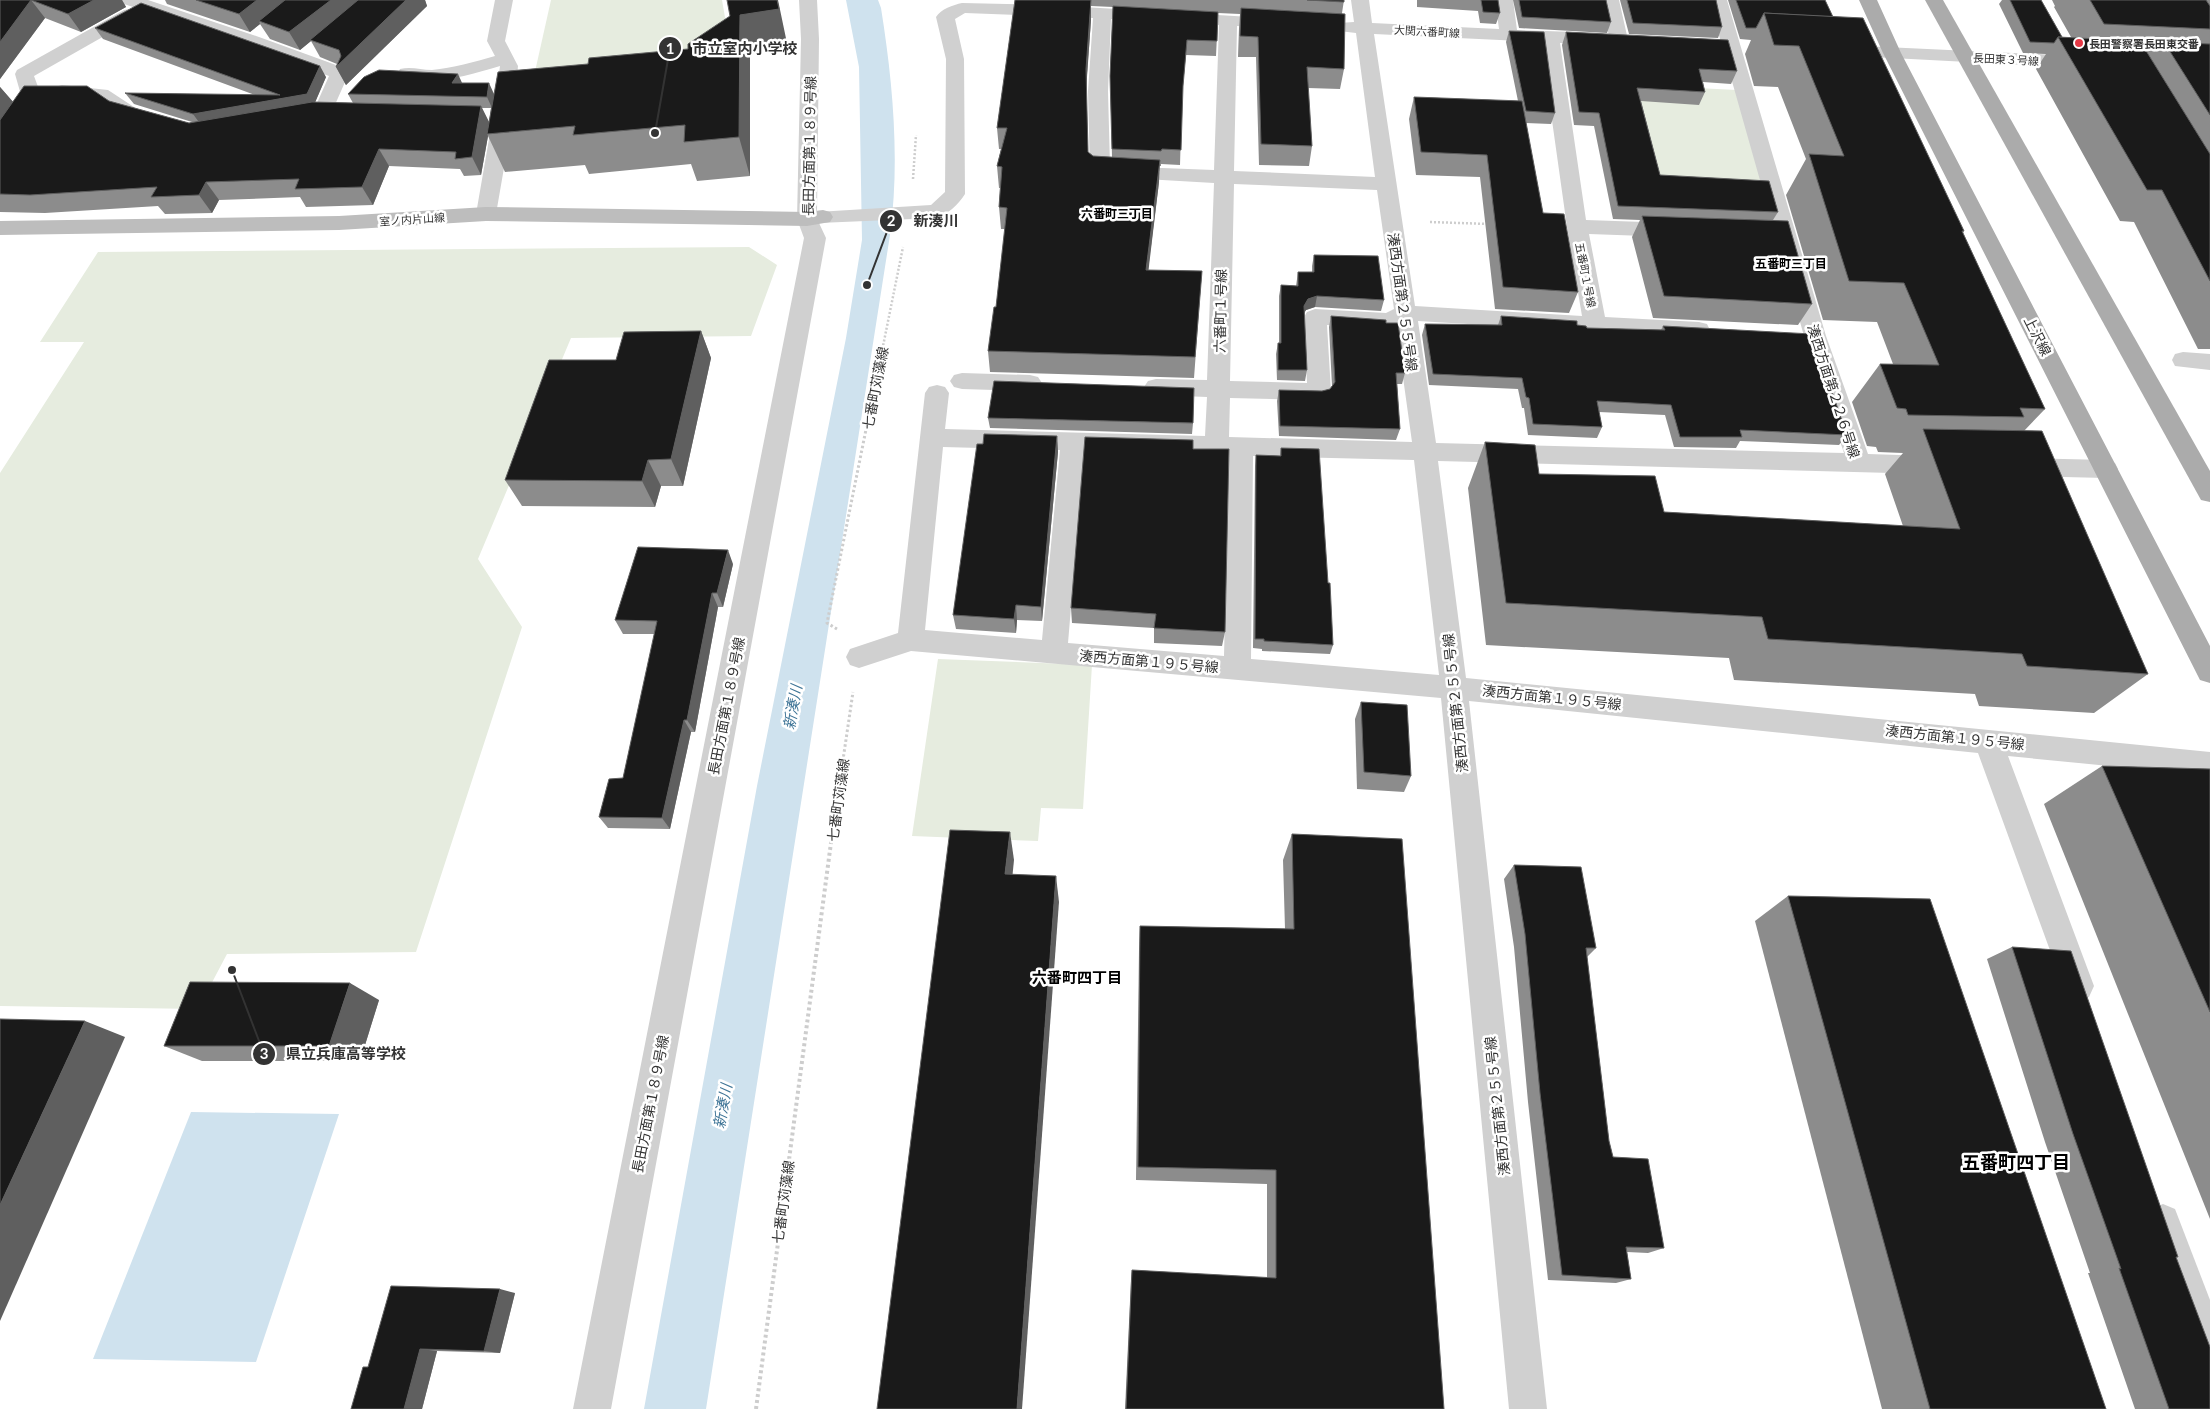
<svg xmlns="http://www.w3.org/2000/svg" width="2210" height="1409" viewBox="0 0 2210 1409" font-family="Lato,'Noto Sans JP',sans-serif">
<style>
.green{fill:#e6ecdf}
.water{fill:#cfe2ee}
.lines{fill:none;stroke-linecap:round;stroke-linejoin:round}
.path-far2{stroke:#cdcdcd;stroke-width:2.5;stroke-dasharray:2 2;stroke-linecap:butt}
.path-far1{stroke:#cdcdcd;stroke-width:3;stroke-dasharray:2.5 2.5;stroke-linecap:butt}
.path{stroke:#cdcdcd;stroke-width:4;stroke-dasharray:3 3;stroke-linecap:butt}
.street{fill:#d0d0d0;fill-rule:evenodd}
.secondary{fill:#bdbdbd;fill-rule:evenodd}
.primary{fill:#ababab;fill-rule:evenodd}
.wall{fill:#8c8c8c;fill-rule:evenodd}
.shaded-wall{fill:#5f5f5f}
.building{fill:#1a1a1a;stroke:#5f5f5f}
.poi-dot{fill:#e63946;stroke:#fff;stroke-width:2}
.labels{text-anchor:middle;dominant-baseline:central;stroke-width:5;stroke-linejoin:round;paint-order:stroke}
.far-street-label{font-size:11px;fill:#333;stroke:#fff}
.far-poi-label{font-size:11px;font-weight:bold;fill:#333;stroke:#fff;text-anchor:start}
.far-neighbourhood-label{font-size:12px;font-weight:bold;fill:#000;stroke:#fff}
.street-label{font-size:14px;fill:#333;stroke:#fff}
.water-label{font-size:15px;font-style:italic;fill:#3f7597;stroke:#fff}
.neighbourhood-label{font-size:15px;font-weight:bold;fill:#000;stroke:#fff}
.near-neighbourhood-label{font-size:18px;font-weight:bold;fill:#000;stroke:#fff}
.leader{fill:none;stroke:#333;stroke-width:2}
.callout-dot{fill:#333;stroke:#fff;stroke-width:2}
.mark-label{font-size:15px;text-anchor:middle;font-weight:bold;fill:#fff}
.callout-label{font-size:15px;text-anchor:middle;font-weight:bold;fill:#333;stroke:#fff;stroke-width:5;stroke-linejoin:round;paint-order:stroke}
</style>
<rect width="100%" height="100%" fill="#fff"/>
<g class="green">
<polygon points="551,0 722,0 731,52 530,94"/>
<polygon points="1637,85 1737,90 1766,186 1659,180"/>
<polygon points="749,247 777,265 751,336 571,338 478,559 522,627 416,952 227,954 198,1009 0,1006 0,473 84,342 40,342 98,252"/>
<polygon points="938,659 1092,665 1083,809 1041,808 1038,841 912,836"/>
</g>
<g class="water">
<path d="M846,0H878L881,8C893,83 900,160 890,235L706,1409H644L757,786L846,338L862,240L859,67Z"/>
<polygon points="191,1112 339,1114 256,1362 93,1359"/>
</g>
<g class="lines">
<g class="path-far2">
<polyline points="913,179 916,135"/>
<polyline points="1430,222 1489,224"/>
<polyline points="880,361 903,247"/>
</g>
<g class="path-far1">
<polyline points="837,629 827,623 880,360"/>
<polyline points="834,821 853,692"/>
</g>
<polyline class="path" points="756,1409 834,820"/>
<g class="street">
<polygon points="121,0 148,0 259,37 347,69 349,73 330,116 323,118 316,116 313,112 329,76 247,45 124,4"/>
<path d="M495,0H513L505,41L518,66L513,116L496,214L493,219L486,221L479,219L476,214L493,116L500,66C466,76 435,86 400,77L398,73L400,69C411,66 421,70 432,70C453,68 474,62 495,56L487,41Z"/>
<path d="M799,0H817L819,39L817,212L931,205L945,192L946,59L936,17C941,9 953,5 962,3L1050,5L1283,19L1286,23L1283,27L1277,28L1237,26L1234,171L1375,177L1356,33L1339,31L1336,27L1339,23L1354,22L1351,0H1369L1372,23L1499,29L1495,0H1513L1517,30L1602,33L1609,36L1601,0H1619L1628,40L1625,44L1619,46L1613,44L1610,40L1602,45L1560,43L1586,220L1673,223L1680,225L1683,230L1680,235L1673,237L1589,234L1605,317L1699,322L1707,324L1710,330L1707,336L1699,338L1418,321L1436,443L1844,453L1804,336L1709,0H1727L1826,336L1868,454L1930,456L1939,459L1942,465L1939,471L1930,474L1438,461L1466,678L2210,752V776L2008,756L2094,986L2089,997L2078,1001L2067,997L1978,753L1469,701L1547,1409H1509L1441,698L911,651L859,668L850,665L846,657L850,649L898,633L925,393L929,387L937,385L945,387L949,393L945,429L1205,436L1207,397L1156,395L1148,393L1144,387L1148,381L1156,379L1207,380L1214,183L1093,176L1090,172L1088,91L1093,18L965,13L955,19L964,59L965,194C959,204 947,215 936,218L819,223L826,238L611,1409H573L804,238L797,219L801,39ZM1111,19L1219,25L1214,170L1110,166L1108,91ZM1374,34L1541,42L1567,227L1582,316L1415,306ZM1234,184L1377,190L1394,309L1386,313L1315,309L1307,312L1304,317L1307,383L1230,381ZM1327,325L1389,329L1396,327L1412,442L1229,437L1230,398L1319,400L1327,398L1331,392ZM943,447L1060,450L1042,640L925,630ZM1084,451L1229,455L1224,656L1068,643ZM1253,456L1414,460L1439,675L1251,659Z"/>
<polygon points="130,9 136,10 139,14 136,18 34,76 41,95 7,147 0,149 0,128 21,95 15,74 17,70 124,10"/>
<polygon points="1842,45 2079,56 2086,58 2088,62 2086,66 2079,68 1835,55 1833,51 1835,47"/>
<path d="M62,85L108,90L137,109L154,114L157,118L154,122C132,128 116,109 98,100C86,95 68,98 55,95L52,91L55,87Z"/>
<polygon points="2183,352 2210,354 2210,370 2175,366 2172,360 2175,354"/>
<polygon points="962,373 1030,375 1038,377 1042,383 1038,389 1030,391 962,389 954,387 950,381 954,375"/>
<polygon points="2021,458 2106,460 2115,463 2118,469 2115,475 2106,478 2021,476 2012,473 2009,467 2012,461"/>
<polygon points="2163,1204 2175,1209 2210,1300 2210,1367 2197,1362 2146,1221 2151,1209"/>
</g>
<polygon class="secondary" points="486,207 807,212 823,210 830,212 833,217 830,222 807,226 486,221 339,230 0,235 0,221 339,216"/>
<g class="primary">
<polygon points="1859,0 1877,0 1901,53 2210,646 2210,683 2200,680 1883,53"/>
<polygon points="1925,0 1943,0 2210,471 2210,502 2201,500"/>
</g>
</g>
<g class="wall">
<polygon points="0,0 122,0 126,7 81,32 45,18 0,79"/>
<polygon points="165,0 425,0 427,6 346,85 336,67 337,64 320,57 311,41 300,50 270,39 260,24 250,32 167,4"/>
<path d="M1015,0H1344L1342,13L1344,69L1340,89L1308,88L1312,146L1309,166L1259,165L1256,57H1238L1239,28L1240,14L1218,13L1216,56L1186,55L1182,95L1180,165L1161,164V166H1159V182L1148,270L1202,271L1194,378L990,372L988,351L996,307L1005,229H1001L999,207L1000,188H999L997,166L1001,149H999L997,128ZM1091,6L1113,7L1110,76L1112,157L1093,156L1088,152L1086,88L1091,20Z"/>
<polygon points="1417,0 1498,0 1500,13 1496,24 1480,23 1478,11 1417,7"/>
<polygon points="1513,0 1606,0 1611,22 1607,33 1519,28"/>
<polygon points="1620,0 1716,0 1722,27 1718,38 1629,34"/>
<polygon points="1728,0 1825,0 1833,17 1964,231 1963,233 2045,409 2024,431 2148,674 2094,713 1979,706 1975,694 1734,680 1729,658 1486,645 1468,488 1485,442 1539,474 1664,512 1903,526 1885,474 1903,453 1878,452 1876,447 1867,446 1852,402 1880,364 1893,364 1877,322 1823,320 1786,195 1806,159 1778,87 1754,86 1745,54 1751,40 1740,39"/>
<polygon points="2002,0 2041,0 2062,37 2071,37 2054,7 2055,6 2052,0 2210,0 2210,349 2198,349 2134,222 2120,221 2036,69 2046,54 2023,53 1999,4"/>
<path d="M95,28L326,77L315,102L353,103L348,94L462,83L494,94L498,72L788,48L750,54V176L697,181L691,164L589,174L585,165L505,172L488,136L481,175L464,176L460,169L389,166L373,205L306,207L300,197L219,200L212,213L165,214L158,206L45,213L0,212V87L13,102L109,101L189,123L192,122L134,104L125,93L255,95L103,39ZM482,108H491L489,122Z"/>
<polygon points="1509,31 1555,113 1551,124 1526,123 1543,213 1578,292 1569,313 1495,309 1480,177 1416,175 1409,119 1414,97 1518,101 1506,42"/>
<polygon points="1566,32 1737,71 1731,84 1703,82 1705,92 1699,105 1641,101 1660,175 1778,212 1773,220 1812,304 1798,325 1653,318 1632,237 1640,220 1613,219 1594,126 1574,125 1562,45"/>
<polygon points="1314,255 1384,300 1381,311 1315,307 1306,310 1304,313 1307,370 1305,381 1277,380 1276,354 1278,343 1279,343 1279,296 1281,285 1296,286 1298,272 1312,272 1312,266"/>
<polygon points="1331,316 1386,323 1405,373 1402,384 1397,384 1400,429 1396,440 1279,436 1277,401 1279,390 1322,391 1330,389 1332,386 1329,327"/>
<polygon points="1501,316 1577,325 1587,328 1661,330 1663,326 1847,435 1839,445 1740,441 1736,448 1674,447 1665,415 1599,412 1602,427 1597,438 1528,435 1524,408 1522,408 1518,389 1429,385 1422,335 1425,324 1498,325"/>
<polygon points="701,331 711,358 683,486 661,486 655,507 522,506 505,480 616,360"/>
<polygon points="988,418 1193,423 1192,434 990,428"/>
<polygon points="1057,436 1058,452 1042,621 1017,620 1016,633 956,629 953,615 983,444"/>
<polygon points="1281,448 1333,645 1330,654 1262,651 1262,649 1253,648 1255,466 1256,455 1280,456"/>
<polygon points="1193,449 1225,632 1222,646 1154,643 1154,628 1072,623 1071,608"/>
<polygon points="733,564 723,607 718,607 695,732 691,732 670,829 608,828 599,817 623,778 655,634 623,634 615,620"/>
<polygon points="1361,702 1411,776 1404,792 1357,789 1355,719"/>
<polygon points="2102,766 2210,769 2210,1219 2044,804"/>
<polygon points="1292,834 1444,1409 1125,1409 1131,1279 1132,1270 1267,1278 1267,1184 1136,1180 1139,949 1140,926 1285,929 1283,860"/>
<polygon points="1514,865 1596,948 1587,957 1609,1141 1613,1157 1664,1248 1648,1253 1627,1252 1631,1279 1616,1283 1548,1280 1528,1102 1514,947 1504,879"/>
<polygon points="1788,896 2106,1409 1882,1409 1755,921"/>
<polygon points="2012,947 2176,1258 2210,1409 2135,1409 2088,1273 2090,1273 2045,1142 1987,959"/>
<polygon points="379,1000 360,1061 202,1061 164,1046"/>
<polygon points="515,1293 500,1353 437,1351 422,1409 351,1409 368,1367"/>
</g>
<g class="shaded-wall">
<polygon points="31,0 45,18 0,79 0,42"/>
<polygon points="94,0 122,0 126,7 81,32 68,14"/>
<polygon points="257,0 290,0 259,21 260,24 250,32 239,14"/>
<polygon points="331,0 363,0 310,40 311,41 300,50 289,32"/>
<polygon points="406,0 425,0 427,6 346,85 336,67"/>
<polygon points="777,0 778,0 788,48 750,54 750,176 739,137 740,15"/>
<polygon points="1091,0 1091,20 1086,91 1086,69"/>
<polygon points="320,66 326,77 314,105 201,125 193,114 307,94"/>
<polygon points="458,74 463,85 452,83"/>
<polygon points="489,83 494,94 492,108 487,97"/>
<polygon points="0,87 14,103 0,124"/>
<polygon points="481,106 490,124 487,134 488,136 481,175 472,157"/>
<polygon points="379,149 389,166 373,205 362,187"/>
<polygon points="1160,160 1159,182 1146,291 1146,270"/>
<polygon points="206,182 219,200 212,213 199,195"/>
<polygon points="1317,296 1315,307 1306,310 1302,317 1304,306 1308,299"/>
<polygon points="701,331 711,358 683,486 671,459"/>
<polygon points="1057,436 1058,452 1042,621 1041,607"/>
<polygon points="648,460 661,486 655,507 642,481"/>
<polygon points="728,550 733,564 723,607 717,593"/>
<polygon points="712,593 718,607 695,732 687,720"/>
<polygon points="1016,605 1017,620 1016,633 1014,619"/>
<polygon points="684,720 691,732 670,829 662,818"/>
<polygon points="1010,832 1014,860 1010,900 1005,874"/>
<polygon points="1056,876 1059,902 1022,1409 1017,1409"/>
<polygon points="350,983 379,1000 360,1061 329,1046"/>
<polygon points="85,1021 125,1037 0,1321 0,1205"/>
<polygon points="500,1289 515,1293 500,1353 484,1351"/>
<polygon points="420,1349 437,1351 422,1409 404,1409"/>
</g>
<g class="building">
<polygon points="0,0 94,0 68,14 31,0 0,42"/>
<polygon points="196,0 257,0 239,14"/>
<polygon points="285,0 331,0 289,32 259,21"/>
<polygon points="358,0 406,0 336,67 341,56 339,50 310,40"/>
<polygon points="727,0 777,0 779,9 740,15 739,137 684,142 685,125 573,135 575,126 487,134 498,72 588,64 589,58 688,49 688,44 730,16"/>
<polygon points="1015,0 1091,0 1086,69 1088,152 1093,156 1160,160 1146,270 1202,271 1195,357 988,351 994,307 996,307 1007,208 999,207 1002,167 997,166 1007,128 997,128"/>
<polygon points="1307,0 1344,0 1344,2"/>
<polygon points="1481,0 1498,0 1500,13 1483,12"/>
<polygon points="1519,0 1606,0 1611,22 1522,17"/>
<polygon points="1627,0 1716,0 1722,27 1633,23"/>
<polygon points="1736,0 1825,0 1833,17 1764,13 1756,28 1746,28"/>
<polygon points="2010,0 2041,0 2062,37 2058,37 2054,43 2030,42"/>
<polygon points="2090,0 2206,0 2210,6 2210,29 2104,24"/>
<polygon points="141,3 320,66 307,94 193,114 125,93 280,95 95,28"/>
<polygon points="1113,6 1218,12 1217,41 1187,40 1183,86 1181,150 1162,149 1161,151 1112,149 1110,76"/>
<polygon points="1241,8 1345,14 1344,69 1307,67 1312,146 1261,144 1258,37 1240,36"/>
<polygon points="1764,13 1863,18 1964,231 1962,231 2045,409 2020,408 2024,417 1908,415 1906,409 1897,408 1880,364 1939,365 1904,283 1849,281 1809,154 1844,156 1799,46 1774,45"/>
<polygon points="1509,31 1544,32 1555,113 1526,111"/>
<polygon points="1566,32 1728,40 1737,71 1699,69 1705,92 1637,88 1660,175 1769,181 1778,212 1618,206 1599,113 1579,112"/>
<polygon points="2058,37 2140,41 2210,154 2210,281 2162,190 2147,190"/>
<polygon points="2164,42 2210,44 2210,115"/>
<polygon points="379,70 458,74 452,83 489,83 487,97 348,94 364,77"/>
<polygon points="24,86 87,86 109,101 189,123 312,102 481,106 472,157 455,159 456,152 379,149 362,187 295,189 299,179 206,182 199,195 151,197 157,187 30,195 0,194 0,120"/>
<polygon points="1414,97 1522,101 1543,213 1564,214 1578,292 1503,287 1487,155 1421,152"/>
<polygon points="1642,216 1788,221 1812,304 1664,296"/>
<polygon points="1314,255 1378,256 1384,300 1317,296 1308,299 1304,306 1307,370 1278,370 1278,343 1281,343 1281,285 1298,286 1298,272 1314,272"/>
<polygon points="1331,316 1386,320 1386,323 1398,323 1405,373 1396,373 1400,429 1280,426 1279,390 1322,391 1330,389 1335,382"/>
<polygon points="1501,316 1577,321 1577,325 1586,326 1587,328 1665,330 1663,326 1812,334 1847,435 1740,430 1742,437 1680,437 1671,405 1597,401 1602,427 1533,424 1529,398 1526,397 1522,378 1433,374 1425,324 1502,325"/>
<polygon points="701,331 671,459 648,460 642,481 505,480 549,360 616,360 624,332"/>
<polygon points="994,381 1194,388 1193,423 988,418"/>
<polygon points="1923,429 2042,431 2148,674 2027,666 2022,654 1768,639 1762,617 1506,603 1485,442 1535,445 1539,474 1655,476 1664,512 1960,529"/>
<polygon points="984,434 1057,436 1041,607 1016,605 1014,619 953,615 977,444 983,444"/>
<polygon points="1085,437 1193,440 1193,449 1229,449 1225,632 1154,628 1156,614 1071,608"/>
<polygon points="1281,448 1319,449 1328,583 1330,583 1333,645 1264,641 1264,639 1255,639 1256,455 1281,456"/>
<polygon points="638,547 728,550 717,593 712,593 687,720 684,720 662,818 599,817 609,779 623,778 657,621 615,620"/>
<polygon points="1361,702 1407,705 1411,776 1364,772"/>
<polygon points="2102,766 2210,769 2210,1012"/>
<polygon points="950,830 1010,832 1005,874 1056,876 1017,1409 877,1409"/>
<polygon points="1292,834 1402,839 1444,1409 1126,1409 1132,1270 1276,1278 1276,1170 1138,1167 1140,926 1294,929"/>
<polygon points="1514,865 1581,867 1596,948 1586,948 1609,1141 1613,1157 1648,1159 1664,1248 1626,1247 1631,1279 1562,1275 1540,1093 1525,934"/>
<polygon points="1788,896 1930,899 2106,1409 1930,1409"/>
<polygon points="2012,947 2071,951 2178,1257 2176,1257 2210,1347 2210,1409 2169,1409 2119,1268 2121,1269 2073,1134"/>
<polygon points="190,982 350,983 329,1046 164,1046"/>
<polygon points="0,1019 85,1021 0,1205"/>
<polygon points="391,1286 500,1289 484,1351 420,1349 404,1409 351,1409 363,1367 368,1367"/>
</g>
<circle class="poi-dot" cx="2079" cy="43" r="5"/>
<g class="labels">
<g class="far-street-label">
<text transform="translate(1427 31) rotate(3)">大関六番町線</text>
<text transform="translate(2006 59) rotate(3)">長田東３号線</text>
<text transform="translate(412 219) rotate(-4)">室ノ内片山線</text>
<text transform="translate(1586 275) rotate(79)">五番町１号線</text>
</g>
<g class="far-poi-label">
<text x="2089" y="43">長田警察署長田東交番</text>
</g>
<g class="far-neighbourhood-label">
<text x="1117" y="213">六番町三丁目</text>
<text x="1791" y="263">五番町三丁目</text>
</g>
<g class="street-label">
<text transform="translate(809 146) rotate(-89)">長田方面第１８９号線</text>
<text transform="translate(1403 302) rotate(82)">湊西方面第２５５号線</text>
<text transform="translate(1220 311) rotate(-89)">六番町１号線</text>
<text transform="translate(2038 336) rotate(63)">上沢線</text>
<text transform="translate(875 388) rotate(-79)">七番町苅藻線</text>
<text transform="translate(1834 391) rotate(72)">湊西方面第２２６号線</text>
<text transform="translate(1149 661) rotate(5)">湊西方面第１９５号線</text>
<text transform="translate(1552 697) rotate(6)">湊西方面第１９５号線</text>
<text transform="translate(1455 703) rotate(-96)">湊西方面第２５５号線</text>
<text transform="translate(726 706) rotate(-79)">長田方面第１８９号線</text>
<text transform="translate(1955 737) rotate(6)">湊西方面第１９５号線</text>
<text transform="translate(838 800) rotate(-82)">七番町苅藻線</text>
<text transform="translate(650 1104) rotate(-79)">長田方面第１８９号線</text>
<text transform="translate(1497 1106) rotate(-96)">湊西方面第２５５号線</text>
<text transform="translate(783 1202) rotate(-82)">七番町苅藻線</text>
</g>
<g class="water-label">
<text transform="translate(792 707) rotate(-80)">新湊川</text>
<text transform="translate(722 1106) rotate(-80)">新湊川</text>
</g>
<g class="neighbourhood-label">
<text x="1077" y="977">六番町四丁目</text>
</g>
<g class="near-neighbourhood-label">
<text x="2016" y="1162">五番町四丁目</text>
</g>
</g>
<path class="leader" d="M655 133L670 48M867 285L891 221M232 970L264 1054"/>
<g class="callout-dot">
<circle cx="655" cy="133" r="5"/>
<circle cx="867" cy="285" r="5"/>
<circle cx="232" cy="970" r="5"/>
<circle cx="670" cy="48" r="12"/>
<circle cx="891" cy="221" r="12"/>
<circle cx="264" cy="1054" r="12"/>
</g>
<g class="mark-label">
<text x="670" y="54">1</text>
<text x="891" y="226">2</text>
<text x="264" y="1059">3</text>
</g>
<g class="callout-label">
<text x="745" y="54">市立室内小学校</text>
<text x="936" y="226">新湊川</text>
<text x="346" y="1059">県立兵庫高等学校</text>
</g>
</svg>
